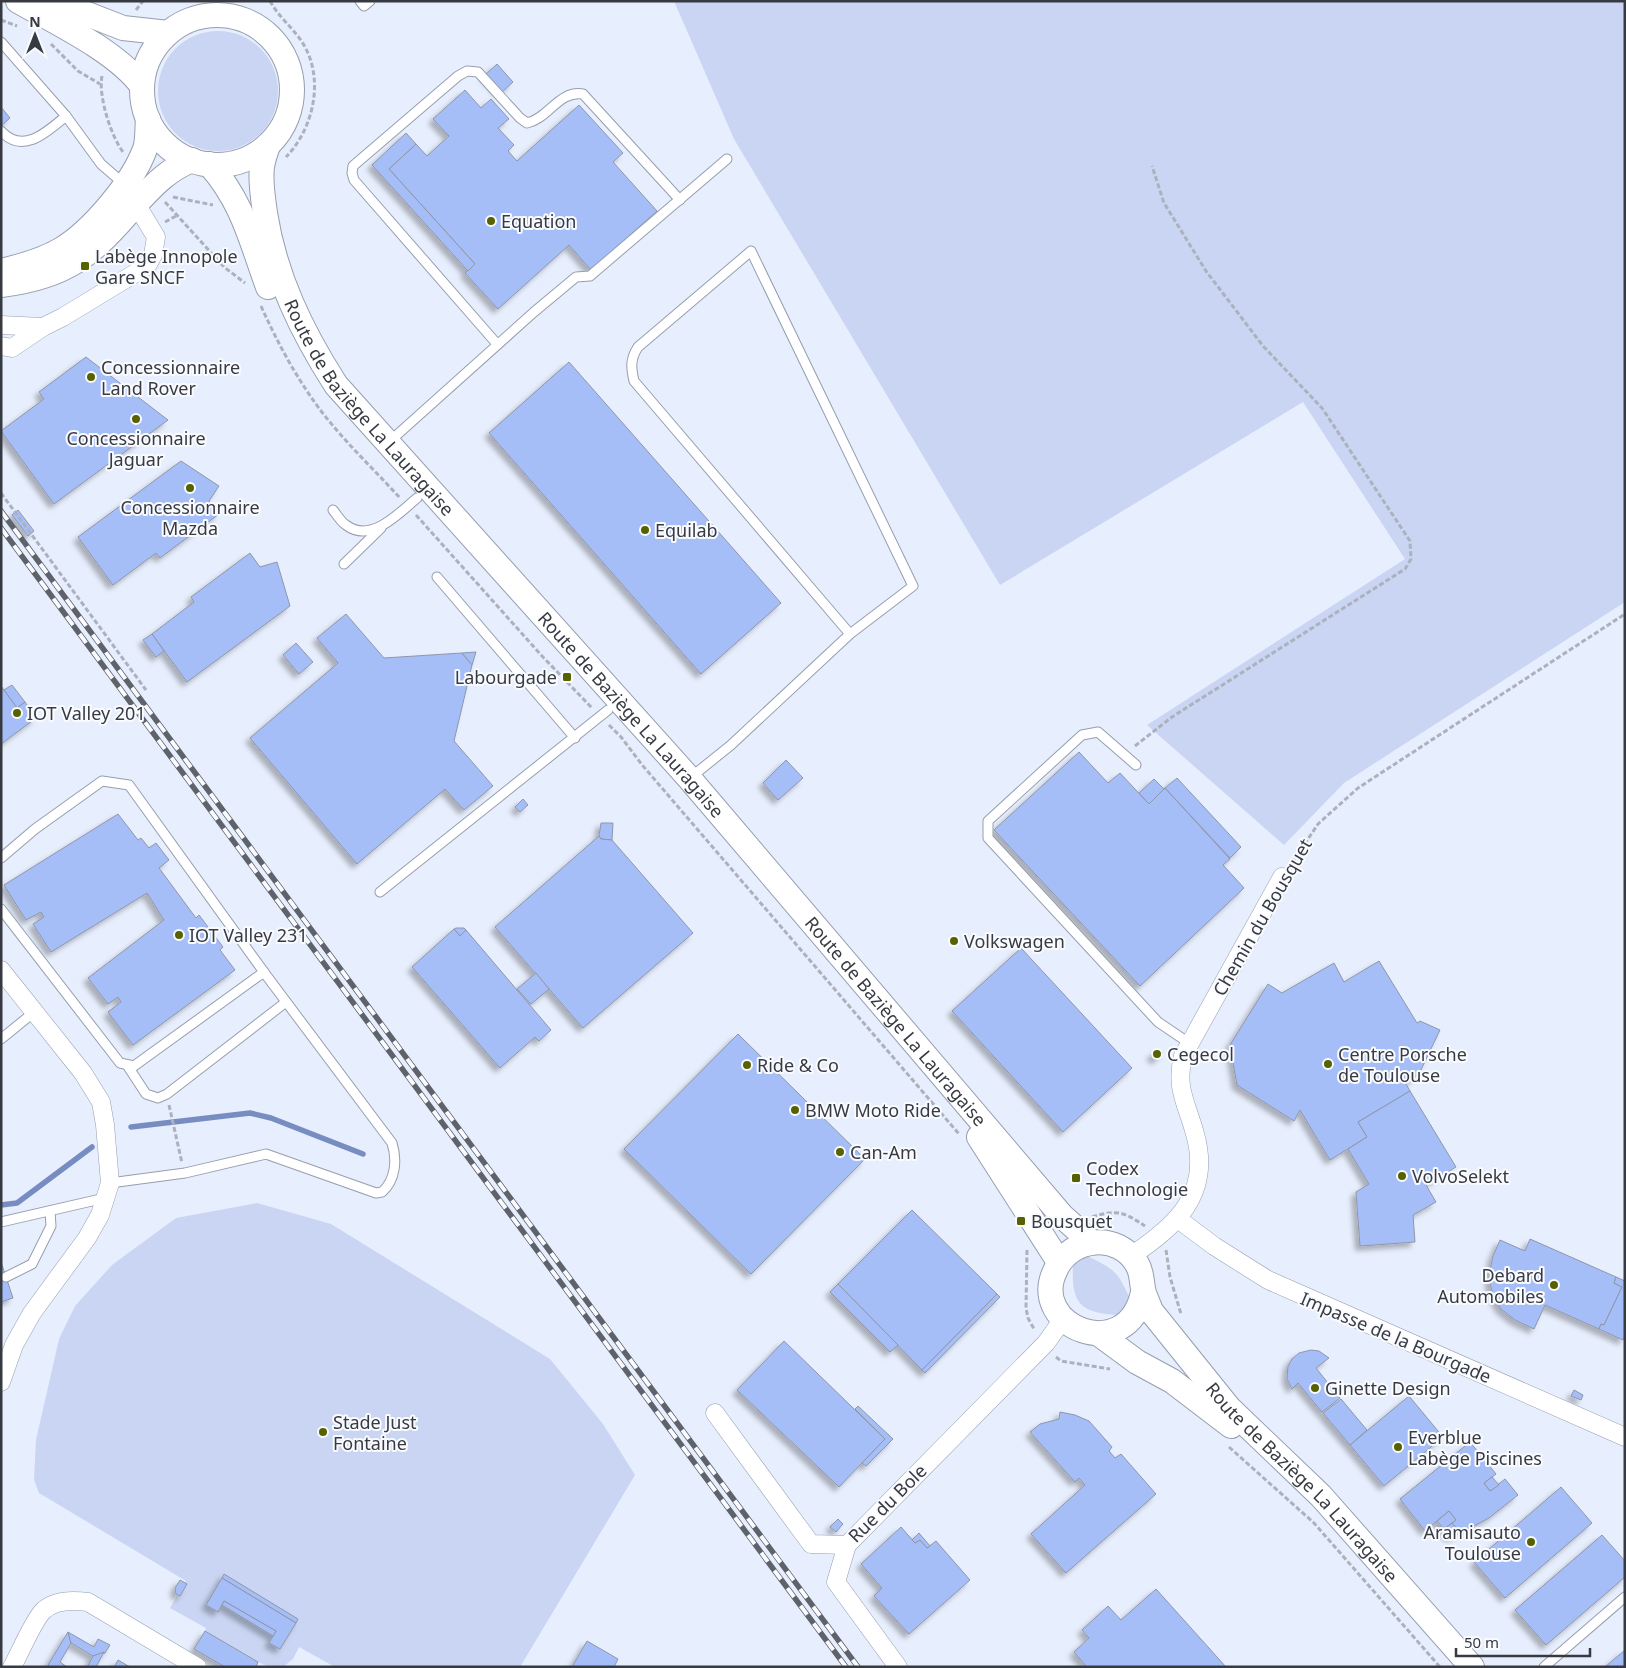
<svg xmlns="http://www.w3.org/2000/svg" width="1626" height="1668" viewBox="0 0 1626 1668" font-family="'Noto Sans',sans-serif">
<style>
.green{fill:#c9d5f2}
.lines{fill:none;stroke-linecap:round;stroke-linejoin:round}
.stream{stroke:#778dc1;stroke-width:5.5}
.building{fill:#a5bef8;stroke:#8f96a8;filter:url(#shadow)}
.lane-casing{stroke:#969eaf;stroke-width:11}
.street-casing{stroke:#969eaf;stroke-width:19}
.secondary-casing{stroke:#969eaf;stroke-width:26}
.path{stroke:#acb1be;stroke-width:3;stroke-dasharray:5 2.5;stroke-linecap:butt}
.lane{stroke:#fff;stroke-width:9}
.street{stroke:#fff;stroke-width:18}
.secondary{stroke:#fff;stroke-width:24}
.rail-casing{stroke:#5e626b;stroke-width:5.5}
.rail{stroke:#f9fbff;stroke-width:4;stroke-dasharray:11;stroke-linecap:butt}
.poi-dot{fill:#566100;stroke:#f9fbff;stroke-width:2}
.labels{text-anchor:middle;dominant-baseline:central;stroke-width:4;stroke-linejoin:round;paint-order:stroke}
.poi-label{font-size:18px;fill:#373a41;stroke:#f9fbff;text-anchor:start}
.street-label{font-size:18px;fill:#373a41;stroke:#f9fbff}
</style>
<defs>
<filter id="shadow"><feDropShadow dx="-4.5" dy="4.5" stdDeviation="2.5" flood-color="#0004"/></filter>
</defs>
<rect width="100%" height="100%" fill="#e7eefd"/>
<g class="green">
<polygon points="674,1 1625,1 1625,602 1344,783 1284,845 1147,725 1405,559 1303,402 1000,585 734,139"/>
<circle cx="218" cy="91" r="60"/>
<polygon points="257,1203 331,1224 550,1359 603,1424 635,1475 520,1667 335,1667 299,1647 293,1659 283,1667 269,1667 258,1662 205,1631 206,1628 170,1608 186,1581 39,1493 34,1480 36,1440 59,1339 75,1306 112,1265 176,1218"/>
<path d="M1087,1256C1116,1270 1118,1272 1131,1301L1120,1315C1081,1313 1071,1305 1073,1265Z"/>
</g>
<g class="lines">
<g class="stream">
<polyline points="131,1127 250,1113 271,1118 363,1154"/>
<polyline points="1,1205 17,1203 92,1147"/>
</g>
</g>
<g class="building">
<polygon points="497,64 513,82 501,93 485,75"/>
<polygon points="465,90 481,108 491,99 509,119 498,128 514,145 508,151 517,161 579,105 623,153 613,162 657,211 591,270 569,245 498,309 465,273 475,264 389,169 416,144 427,156 449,136 433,119"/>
<polygon points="1,107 10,118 1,126"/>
<polygon points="406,133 416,144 389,169 475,264 468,271 372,165"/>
<polygon points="86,357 168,420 54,504 1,431 44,399 39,392"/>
<polygon points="569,362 781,603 701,674 489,433"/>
<polygon points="181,461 219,486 209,501 219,514 160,558 156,553 113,585 78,537"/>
<polygon points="18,510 34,531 28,536 12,515"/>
<polygon points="250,553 260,567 277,562 290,606 187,682 152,634 194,602 191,597"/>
<polygon points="346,614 384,658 462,653 472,665 454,741 493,786 464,810 445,789 357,864 250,738 338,663 317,638"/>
<polygon points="152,634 164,651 156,657 143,640"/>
<polygon points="296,643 313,662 299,674 283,655"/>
<polygon points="476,652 472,665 462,653"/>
<polygon points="12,685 25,702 17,708 4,690"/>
<polygon points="1,686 17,708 25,702 36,718 1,744"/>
<polygon points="1079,752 1108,783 1120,773 1149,804 1165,788 1230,859 1223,865 1244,888 1140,986 994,830"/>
<polygon points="786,760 803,778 778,800 763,783"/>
<polygon points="1177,778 1241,847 1230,858 1165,788"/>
<polygon points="1154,779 1164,789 1149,804 1139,793"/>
<polygon points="523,799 528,805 520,812 515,807"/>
<polygon points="118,814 138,840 141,838 149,848 156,843 169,860 159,868 196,918 199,915 223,947 220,950 235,970 133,1045 108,1012 121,1002 118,997 108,1004 88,978 164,920 147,893 51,952 33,924 44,917 41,912 26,920 4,885"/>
<polygon points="601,823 613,823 612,840 601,839 599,836"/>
<polygon points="599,836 601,839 612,840 693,933 583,1028 495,927"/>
<polygon points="456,928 464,928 466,930 460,936 454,929"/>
<polygon points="454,929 460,936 466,930 551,1030 539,1041 535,1037 500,1068 412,967"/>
<polygon points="1021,948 1132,1068 1063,1132 952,1011"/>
<polygon points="1379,961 1417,1023 1420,1021 1440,1030 1419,1074 1406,1084 1410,1091 1358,1122 1367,1137 1330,1160 1300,1110 1294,1121 1237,1085 1230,1045 1268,984 1282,993 1334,963 1344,982"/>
<polygon points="536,973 549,989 531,1004 517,989"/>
<polygon points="738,1034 865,1159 751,1274 624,1149"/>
<polygon points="1159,1049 1163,1053 1156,1060 1151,1055"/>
<polygon points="1410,1091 1456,1167 1426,1185 1436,1202 1413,1215 1415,1242 1360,1246 1356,1192 1369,1184 1348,1149 1367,1137 1358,1122"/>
<polygon points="912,1210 997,1294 922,1370 838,1284"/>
<polygon points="1530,1239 1616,1277 1614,1283 1622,1287 1604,1325 1601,1324 1599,1329 1545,1305 1534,1329 1515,1320 1501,1309 1494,1297 1490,1284 1490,1270 1493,1256 1500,1240 1525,1251"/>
<polygon points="1,1262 13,1298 1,1302"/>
<polygon points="1616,1277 1625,1281 1625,1335 1623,1340 1599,1329 1601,1324 1604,1325 1622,1287 1614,1283"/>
<polygon points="838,1284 898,1345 890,1352 830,1292"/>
<polygon points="997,1294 1000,1297 925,1373 922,1370"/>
<polygon points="784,1341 885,1439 839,1487 737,1390"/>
<polygon points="1311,1350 1319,1351 1329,1358 1316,1368 1340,1398 1322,1412 1298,1383 1292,1389 1287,1379 1288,1366 1292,1359 1299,1353"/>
<polygon points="1574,1390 1583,1395 1581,1400 1571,1396"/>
<polygon points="1409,1396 1443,1437 1384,1486 1350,1445"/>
<polygon points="1341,1399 1367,1430 1350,1445 1323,1413"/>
<polygon points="858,1406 893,1439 866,1466 862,1463 885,1439 855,1409"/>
<polygon points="1060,1412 1075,1415 1089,1421 1112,1447 1109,1451 1115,1458 1121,1454 1156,1494 1066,1573 1031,1534 1085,1485 1079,1478 1075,1482 1030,1432 1040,1424 1059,1419"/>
<polygon points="1470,1442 1496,1474 1484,1483 1490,1491 1505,1479 1518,1495 1489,1518 1460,1533 1452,1523 1456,1520 1449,1511 1425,1531 1400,1499"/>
<polygon points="1492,1477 1499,1485 1490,1491 1484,1483"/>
<polygon points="1561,1487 1592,1523 1505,1598 1474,1562"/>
<polygon points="1449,1511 1456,1520 1444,1529 1437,1521"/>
<polygon points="838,1519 843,1524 836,1532 830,1527"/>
<polygon points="1452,1523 1460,1533 1450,1537 1443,1530"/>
<polygon points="901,1527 915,1543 920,1540 927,1548 936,1541 970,1580 909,1634 874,1596 882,1588 861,1564"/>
<polygon points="919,1533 930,1546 927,1548 920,1540 915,1543 912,1540"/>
<polygon points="1602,1535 1625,1561 1625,1577 1546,1645 1515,1610"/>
<polygon points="224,1574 298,1619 296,1623 222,1578"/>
<polygon points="222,1578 296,1623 280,1649 269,1643 276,1631 224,1601 218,1612 206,1605"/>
<polygon points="180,1580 187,1584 180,1596 176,1594 175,1588"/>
<polygon points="1156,1589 1226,1667 1087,1667 1074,1652 1089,1638 1082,1630 1108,1606 1121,1620"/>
<polygon points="224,1601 276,1631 273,1636 222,1605"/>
<polygon points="205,1631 258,1662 256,1667 225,1667 194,1649"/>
<polygon points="68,1632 71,1643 60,1662 67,1667 50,1667 48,1665"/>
<polygon points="68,1632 94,1647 98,1639 110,1645 105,1653 93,1656 71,1643"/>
<polygon points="587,1641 618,1659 614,1667 572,1667"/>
<polygon points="1625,1650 1625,1667 1605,1667"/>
<polygon points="104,1652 96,1667 87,1667 93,1656"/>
<polygon points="118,1660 130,1667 114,1667"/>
</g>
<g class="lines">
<defs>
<g id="lane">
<polyline points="360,1 364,6 370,1"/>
<polyline points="1,42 66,116 101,164 124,184"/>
<path d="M1,131C23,155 47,132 66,116"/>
<path d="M497,344L354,180L352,173L353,166L458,76L467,71L478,72L520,118L527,123C549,118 559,90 583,94L680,200"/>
<polyline points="389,442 534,312 576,277 590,276 727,159"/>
<path d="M333,510C337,515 341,522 346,525C371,544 399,513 417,498"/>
<polyline points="344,564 381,528"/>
<polyline points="437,577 575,738"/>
<polyline points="1136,765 1098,732 1082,735 988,821 988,838 1158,1022 1189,1043"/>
<path d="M690,778L731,745L850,634L634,381C631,368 630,359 638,347L751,251L913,586L850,634"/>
<path d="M1,858L35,829L102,781L129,785L266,975L392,1143C397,1159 396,1180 382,1192L376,1193L266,1154L185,1173L110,1183"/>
<polyline points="380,892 608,710"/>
<polyline points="1,909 120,1063 134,1066 264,972"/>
<polyline points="1,1039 33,1013"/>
<polyline points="127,1065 146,1094 158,1098 167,1094 286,1002"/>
<polyline points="1,1222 105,1198"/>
<polyline points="6,1277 32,1264 51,1226 50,1211"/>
<polyline points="1544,1667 1625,1597"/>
</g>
<g id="street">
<polyline points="1,325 43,327"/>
<polyline points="1,346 12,348 43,327 63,317 147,266 153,255 156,237 130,194"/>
<polyline points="1,970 83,1073 101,1102 105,1125 110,1183 100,1215 87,1238 32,1313 14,1345 1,1382"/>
<polyline points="1178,1219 1214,1246 1268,1280 1625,1437"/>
<path d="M1131,1256C1176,1226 1212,1194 1195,1134C1187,1104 1175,1088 1183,1056L1282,877"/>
<polyline points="715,1413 811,1544 847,1545 1046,1343 1063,1319"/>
<polyline points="847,1545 836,1582 898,1667"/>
<path d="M12,1667C20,1653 33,1621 43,1611C54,1600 73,1600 88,1602L197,1667"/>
</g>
<g id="secondary">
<path d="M18,1C55,22 118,52 142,86"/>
<polyline points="54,1 123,28 168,33"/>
<circle cx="217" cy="90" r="75"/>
<path id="s1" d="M268,145C266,152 263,159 262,167C260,181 263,198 265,213C275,277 302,332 336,385L689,778L1062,1216L1091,1242"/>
<path d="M209,164C243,202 251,241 268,287"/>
<path d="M1,271C22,266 44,260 62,249C92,231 133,182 145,149C148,141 147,128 148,119"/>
<path d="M1,285C68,277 93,254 135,205C153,186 167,170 192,160"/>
<polyline points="979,1137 1059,1262"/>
<path id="s2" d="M1143,1292C1128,1367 1026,1327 1056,1269C1071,1237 1118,1232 1137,1264C1143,1274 1141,1283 1144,1293C1146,1299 1149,1305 1151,1311L1229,1408L1321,1496L1472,1667"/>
<polyline points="1099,1334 1137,1362 1172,1381 1231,1426"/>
</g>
</defs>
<use href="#lane" class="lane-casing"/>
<use href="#street" class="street-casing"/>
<use href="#secondary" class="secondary-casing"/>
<g class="path">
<path d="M270,1C279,18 296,30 305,47C324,82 313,129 286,157"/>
<polyline points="136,10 143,1"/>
<polyline points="1,20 17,26"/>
<polyline points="51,44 78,71 100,84"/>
<path d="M102,76C98,96 111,136 123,152"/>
<polyline points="173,197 213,205"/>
<polyline points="165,202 224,267 245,283"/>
<polyline points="165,222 176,216"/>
<path d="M261,306C275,337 291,368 311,397C336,434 370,465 400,498"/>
<polyline points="1,493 146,690"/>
<polyline points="416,515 542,656 592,708"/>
<polyline points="609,725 621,737 643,766 959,1134"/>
<polyline points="1135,746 1172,717 1405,569 1411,559 1410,541 1322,408 1263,346 1206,271 1164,203 1152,166"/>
<polyline points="1292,863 1318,824 1358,788 1625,614"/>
<polyline points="169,1105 182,1163"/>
<path d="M1092,1217C1117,1209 1124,1212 1145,1226"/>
<polyline points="1027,1250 1026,1308 1028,1318 1034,1329"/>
<polyline points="1166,1250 1170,1277 1181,1314"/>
<polyline points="1056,1357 1061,1361 1110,1369"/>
<polyline points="1229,1447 1314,1523 1440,1667"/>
</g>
<use href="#lane" class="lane"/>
<use href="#street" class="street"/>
<use href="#secondary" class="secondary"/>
<defs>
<g id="rail">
<polyline points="1,511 858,1667"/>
<polyline points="1,528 846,1667"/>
</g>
</defs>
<use href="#rail" class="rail-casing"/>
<use href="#rail" class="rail"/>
</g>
<g class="poi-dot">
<circle cx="491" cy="221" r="5"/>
<rect x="80" y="261" width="10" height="10" rx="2.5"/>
<circle cx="91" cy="377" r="5"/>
<circle cx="136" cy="419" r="5"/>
<circle cx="190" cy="488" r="5"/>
<circle cx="645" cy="530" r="5"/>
<rect x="562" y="672" width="10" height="10" rx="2.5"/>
<circle cx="17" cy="713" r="5"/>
<circle cx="179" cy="935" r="5"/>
<circle cx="954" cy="941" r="5"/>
<circle cx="1157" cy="1054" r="5"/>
<circle cx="1328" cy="1064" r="5"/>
<circle cx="747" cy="1065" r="5"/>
<circle cx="795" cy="1110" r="5"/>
<circle cx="840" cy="1152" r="5"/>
<circle cx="1402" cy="1176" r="5"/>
<rect x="1071" y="1173" width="10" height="10" rx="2.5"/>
<rect x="1016" y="1216" width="10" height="10" rx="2.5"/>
<circle cx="1554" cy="1285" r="5"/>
<circle cx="1315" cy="1388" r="5"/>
<circle cx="323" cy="1432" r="5"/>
<circle cx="1398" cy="1447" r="5"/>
<circle cx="1531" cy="1542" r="5"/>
</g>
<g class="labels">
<g class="poi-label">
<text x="501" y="221">Equation</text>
<text x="95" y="256">Labège Innopole<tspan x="95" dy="21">Gare SNCF</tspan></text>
<text x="101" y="367">Concessionnaire<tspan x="101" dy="21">Land Rover</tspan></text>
<text x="136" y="438" text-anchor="middle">Concessionnaire<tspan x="136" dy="21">Jaguar</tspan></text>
<text x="190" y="507" text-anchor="middle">Concessionnaire<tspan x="190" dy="21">Mazda</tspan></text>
<text x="655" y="530">Equilab</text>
<text x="557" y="677" text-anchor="end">Labourgade</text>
<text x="27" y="713">IOT Valley 201</text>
<text x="189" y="935">IOT Valley 231</text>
<text x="964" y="941">Volkswagen</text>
<text x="1167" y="1054">Cegecol</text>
<text x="1338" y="1054">Centre Porsche<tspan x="1338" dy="21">de Toulouse</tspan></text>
<text x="757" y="1065">Ride &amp; Co</text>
<text x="805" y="1110">BMW Moto Ride</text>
<text x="850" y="1152">Can-Am</text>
<text x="1086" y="1168">Codex<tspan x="1086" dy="21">Technologie</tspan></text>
<text x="1412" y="1176">VolvoSelekt</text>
<text x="1031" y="1221">Bousquet</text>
<text x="1544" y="1275" text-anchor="end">Debard<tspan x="1544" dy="21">Automobiles</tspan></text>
<text x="1325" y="1388">Ginette Design</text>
<text x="333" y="1422">Stade Just<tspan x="333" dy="21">Fontaine</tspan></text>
<text x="1408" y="1437">Everblue<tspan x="1408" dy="21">Labège Piscines</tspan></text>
<text x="1521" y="1532" text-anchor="end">Aramisauto<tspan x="1521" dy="21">Toulouse</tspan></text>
</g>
<g class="street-label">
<text stroke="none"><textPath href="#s1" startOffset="294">Route de Baziège La Lauragaise</textPath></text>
<text stroke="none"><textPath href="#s1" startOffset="699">Route de Baziège La Lauragaise</textPath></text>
<text transform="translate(1262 917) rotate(-60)">Chemin du Bousquet</text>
<text stroke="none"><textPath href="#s1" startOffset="1104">Route de Baziège La Lauragaise</textPath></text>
<text transform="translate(1396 1337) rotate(23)">Impasse de la Bourgade</text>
<text stroke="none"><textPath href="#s2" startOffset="536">Route de Baziège La Lauragaise</textPath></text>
<text transform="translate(887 1503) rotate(-45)">Rue du Bole</text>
</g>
</g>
<rect width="1626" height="1668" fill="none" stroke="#373a41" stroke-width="5"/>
<g transform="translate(35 35)" stroke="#f9fbff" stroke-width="4" paint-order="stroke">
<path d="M0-4L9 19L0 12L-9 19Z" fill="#373a41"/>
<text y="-8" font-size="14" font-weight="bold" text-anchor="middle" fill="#373a41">N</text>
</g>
<path d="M1456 1648v8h134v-8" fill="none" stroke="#373a41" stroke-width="2.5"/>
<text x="1464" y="1648" font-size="15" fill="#373a41" stroke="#f9fbff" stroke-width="4" paint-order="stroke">50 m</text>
</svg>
